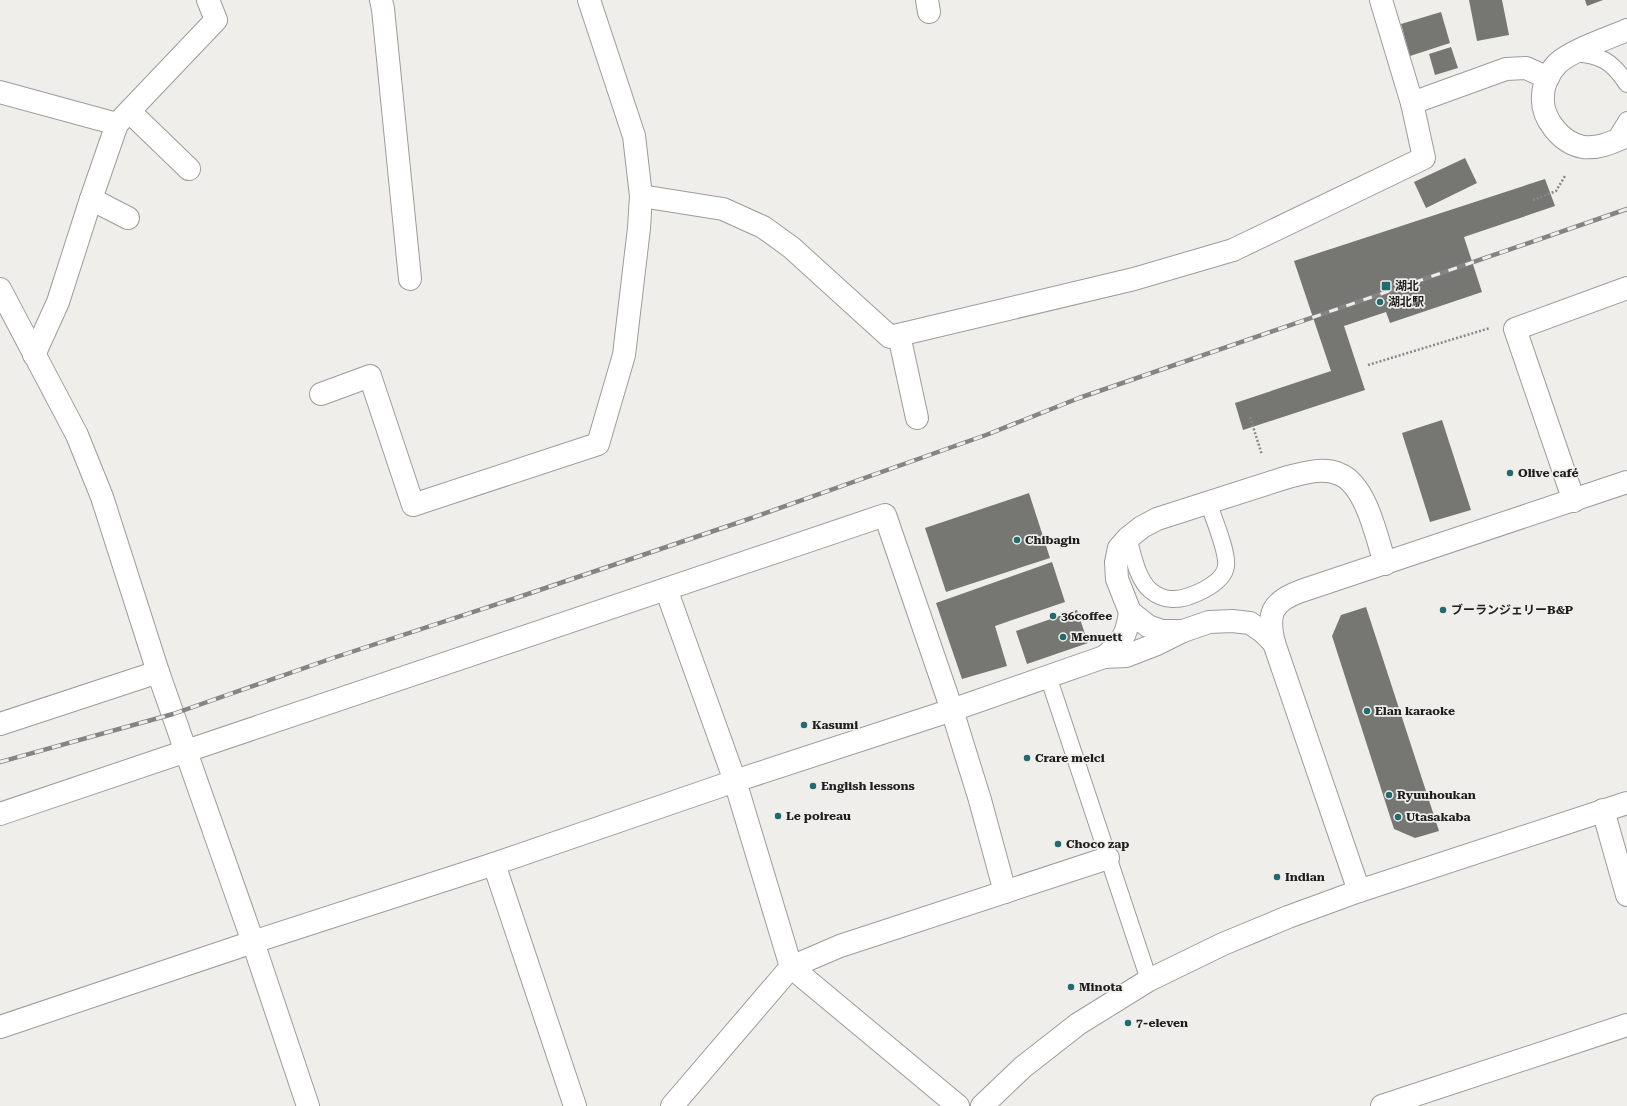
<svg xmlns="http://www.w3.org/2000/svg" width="1627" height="1106" viewBox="0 0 1627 1106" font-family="'Roboto Serif','Noto Sans JP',serif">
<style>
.building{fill:#767673}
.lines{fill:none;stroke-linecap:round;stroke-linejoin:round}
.lane-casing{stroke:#9d9c99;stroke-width:18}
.street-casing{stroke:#9d9c99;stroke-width:24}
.secondary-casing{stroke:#9d9c99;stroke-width:24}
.path{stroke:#8a8886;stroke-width:2.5;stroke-dasharray:2 2;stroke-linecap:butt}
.lane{stroke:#fff;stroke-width:16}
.street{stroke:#fff;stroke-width:22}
.secondary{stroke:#fff;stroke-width:22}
.rail-casing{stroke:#868482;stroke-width:4.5}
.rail{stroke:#f0eeeb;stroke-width:3;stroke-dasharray:9;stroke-linecap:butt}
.poi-dot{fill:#1f6b70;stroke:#f0eeeb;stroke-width:1.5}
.labels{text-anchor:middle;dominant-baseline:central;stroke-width:3.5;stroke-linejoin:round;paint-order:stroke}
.poi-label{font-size:12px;font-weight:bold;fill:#1f1e1d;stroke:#f0eeeb;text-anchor:start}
</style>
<rect width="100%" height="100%" fill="#f0eeeb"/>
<g class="building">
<polygon points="1469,0 1502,0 1509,35 1477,41"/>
<polygon points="1585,0 1603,0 1587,6"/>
<polygon points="1441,12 1450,43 1410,56 1401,24"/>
<polygon points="1451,47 1458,68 1435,75 1429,54"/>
<polygon points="1465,158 1477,183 1426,208 1414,182"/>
<polygon points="1545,179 1555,206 1464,237 1482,292 1390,323 1386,312 1344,326 1365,390 1243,430 1235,403 1331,371 1294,261"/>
<polygon points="1442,420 1471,510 1430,522 1402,433"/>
<polygon points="1029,493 1050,558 946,592 925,528"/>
<polygon points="1052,562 1065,602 995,626 1007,666 962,679 936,603"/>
<polygon points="1366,607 1439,831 1415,838 1394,829 1332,636 1341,615"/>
<polygon points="1077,610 1088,643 1027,664 1016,631"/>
</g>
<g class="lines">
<defs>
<g id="lane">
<path d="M1574,53C1601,55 1612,61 1627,84"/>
<polyline points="1614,141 1627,120"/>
<path d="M1128,538C1133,554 1137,579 1150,590C1157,596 1164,599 1172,599C1188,600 1224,584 1226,566C1228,552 1213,517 1208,502"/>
<polyline points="1048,676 1149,980"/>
</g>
<g id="street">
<polyline points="381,0 383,9 410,279"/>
<polyline points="927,0 929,12"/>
<polyline points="0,92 117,124"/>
<polyline points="1412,103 1506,69 1526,68 1548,78"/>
<polyline points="130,112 189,169"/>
<polyline points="641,196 723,209 763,227 792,248 890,337 1134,279 1233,250 1424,158 1412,103 1381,0"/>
<polyline points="91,199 128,218"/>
<polyline points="0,289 77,435 102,497 158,672 253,942 308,1106"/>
<polyline points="899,335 917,418"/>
<polyline points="34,355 58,302 91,199 117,124 216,20 208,0"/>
<polyline points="321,394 370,376 413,505 598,444 624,355 639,228 641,196 634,136 589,0"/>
<polyline points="1574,501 1515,329 1627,288"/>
<polyline points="666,589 735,781 791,967 958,1106"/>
<path d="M1104,657C1122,643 1127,635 1130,612"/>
<polyline points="0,724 158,672"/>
<polyline points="0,814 885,515 952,710 980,800 1005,892"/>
<polyline points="494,864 575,1106"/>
<polyline points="0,1027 253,942 494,864 735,781 952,710 1104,657 1126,656 1157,644 1183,631"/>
<polyline points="672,1106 791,967 840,946 1108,858"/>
<polyline points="1382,1106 1627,1025"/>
</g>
<g id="secondary">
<path d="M1627,30C1609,38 1572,50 1558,63C1550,71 1543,84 1543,96C1541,118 1561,143 1583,147C1599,149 1613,142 1627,136"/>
<path d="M1274,643L1263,632L1250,623L1232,621L1209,622L1183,631H1162L1148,626L1130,612L1117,579L1116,562L1119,548L1128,538L1142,527L1157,519L1288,477C1304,473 1323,467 1339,474C1366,484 1377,538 1385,564"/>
<polyline points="1603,810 1627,895"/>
<path d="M1359,891L1274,643C1267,614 1271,602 1301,591L1627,482"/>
<polyline points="982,1106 1023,1067 1078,1024 1149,980 1223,944 1288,917 1359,891 1627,803"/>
</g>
</defs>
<use href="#lane" class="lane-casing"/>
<use href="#street" class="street-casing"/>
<use href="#secondary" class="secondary-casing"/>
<g class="path">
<polyline points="1533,200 1556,191 1565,176"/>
<polyline points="1368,365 1490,328"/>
<polyline points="1250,417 1262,455"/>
</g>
<use href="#lane" class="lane"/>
<use href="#street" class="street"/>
<use href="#secondary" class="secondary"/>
<defs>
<polyline id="rail" points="0,762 173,714 333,658 516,598 743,521 986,435 1079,398 1627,209"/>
</defs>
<use href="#rail" class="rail-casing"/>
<use href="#rail" class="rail"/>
</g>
<g class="poi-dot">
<rect x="1381" y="281" width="10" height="10" rx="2"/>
<circle cx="1380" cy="302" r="4"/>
<circle cx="1510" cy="473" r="4"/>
<circle cx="1017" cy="540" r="4"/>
<circle cx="1443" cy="610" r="4"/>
<circle cx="1053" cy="616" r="4"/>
<circle cx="1063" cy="637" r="4"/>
<circle cx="1367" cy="711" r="4"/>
<circle cx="804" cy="725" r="4"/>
<circle cx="1027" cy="758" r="4"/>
<circle cx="813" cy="786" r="4"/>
<circle cx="1389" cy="795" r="4"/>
<circle cx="778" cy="816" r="4"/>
<circle cx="1398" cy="817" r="4"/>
<circle cx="1058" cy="844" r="4"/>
<circle cx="1277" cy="877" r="4"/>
<circle cx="1071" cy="987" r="4"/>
<circle cx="1128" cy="1023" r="4"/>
</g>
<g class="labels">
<g class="poi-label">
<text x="1395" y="286">湖北</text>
<text x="1388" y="302">湖北駅</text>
<text x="1518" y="473">Olive café</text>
<text x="1025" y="540">Chibagin</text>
<text x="1451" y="610">ブーランジェリーB&amp;P</text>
<text x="1061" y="616">36coffee</text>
<text x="1071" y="637">Menuett</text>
<text x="1375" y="711">Elan karaoke</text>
<text x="812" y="725">Kasumi</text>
<text x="1035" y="758">Crare melci</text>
<text x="821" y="786">English lessons</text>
<text x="1397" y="795">Ryuuhoukan</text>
<text x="786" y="816">Le poireau</text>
<text x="1406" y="817">Utasakaba</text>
<text x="1066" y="844">Choco zap</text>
<text x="1285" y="877">Indian</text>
<text x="1079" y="987">Minota</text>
<text x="1136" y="1023">7-eleven</text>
</g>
</g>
</svg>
